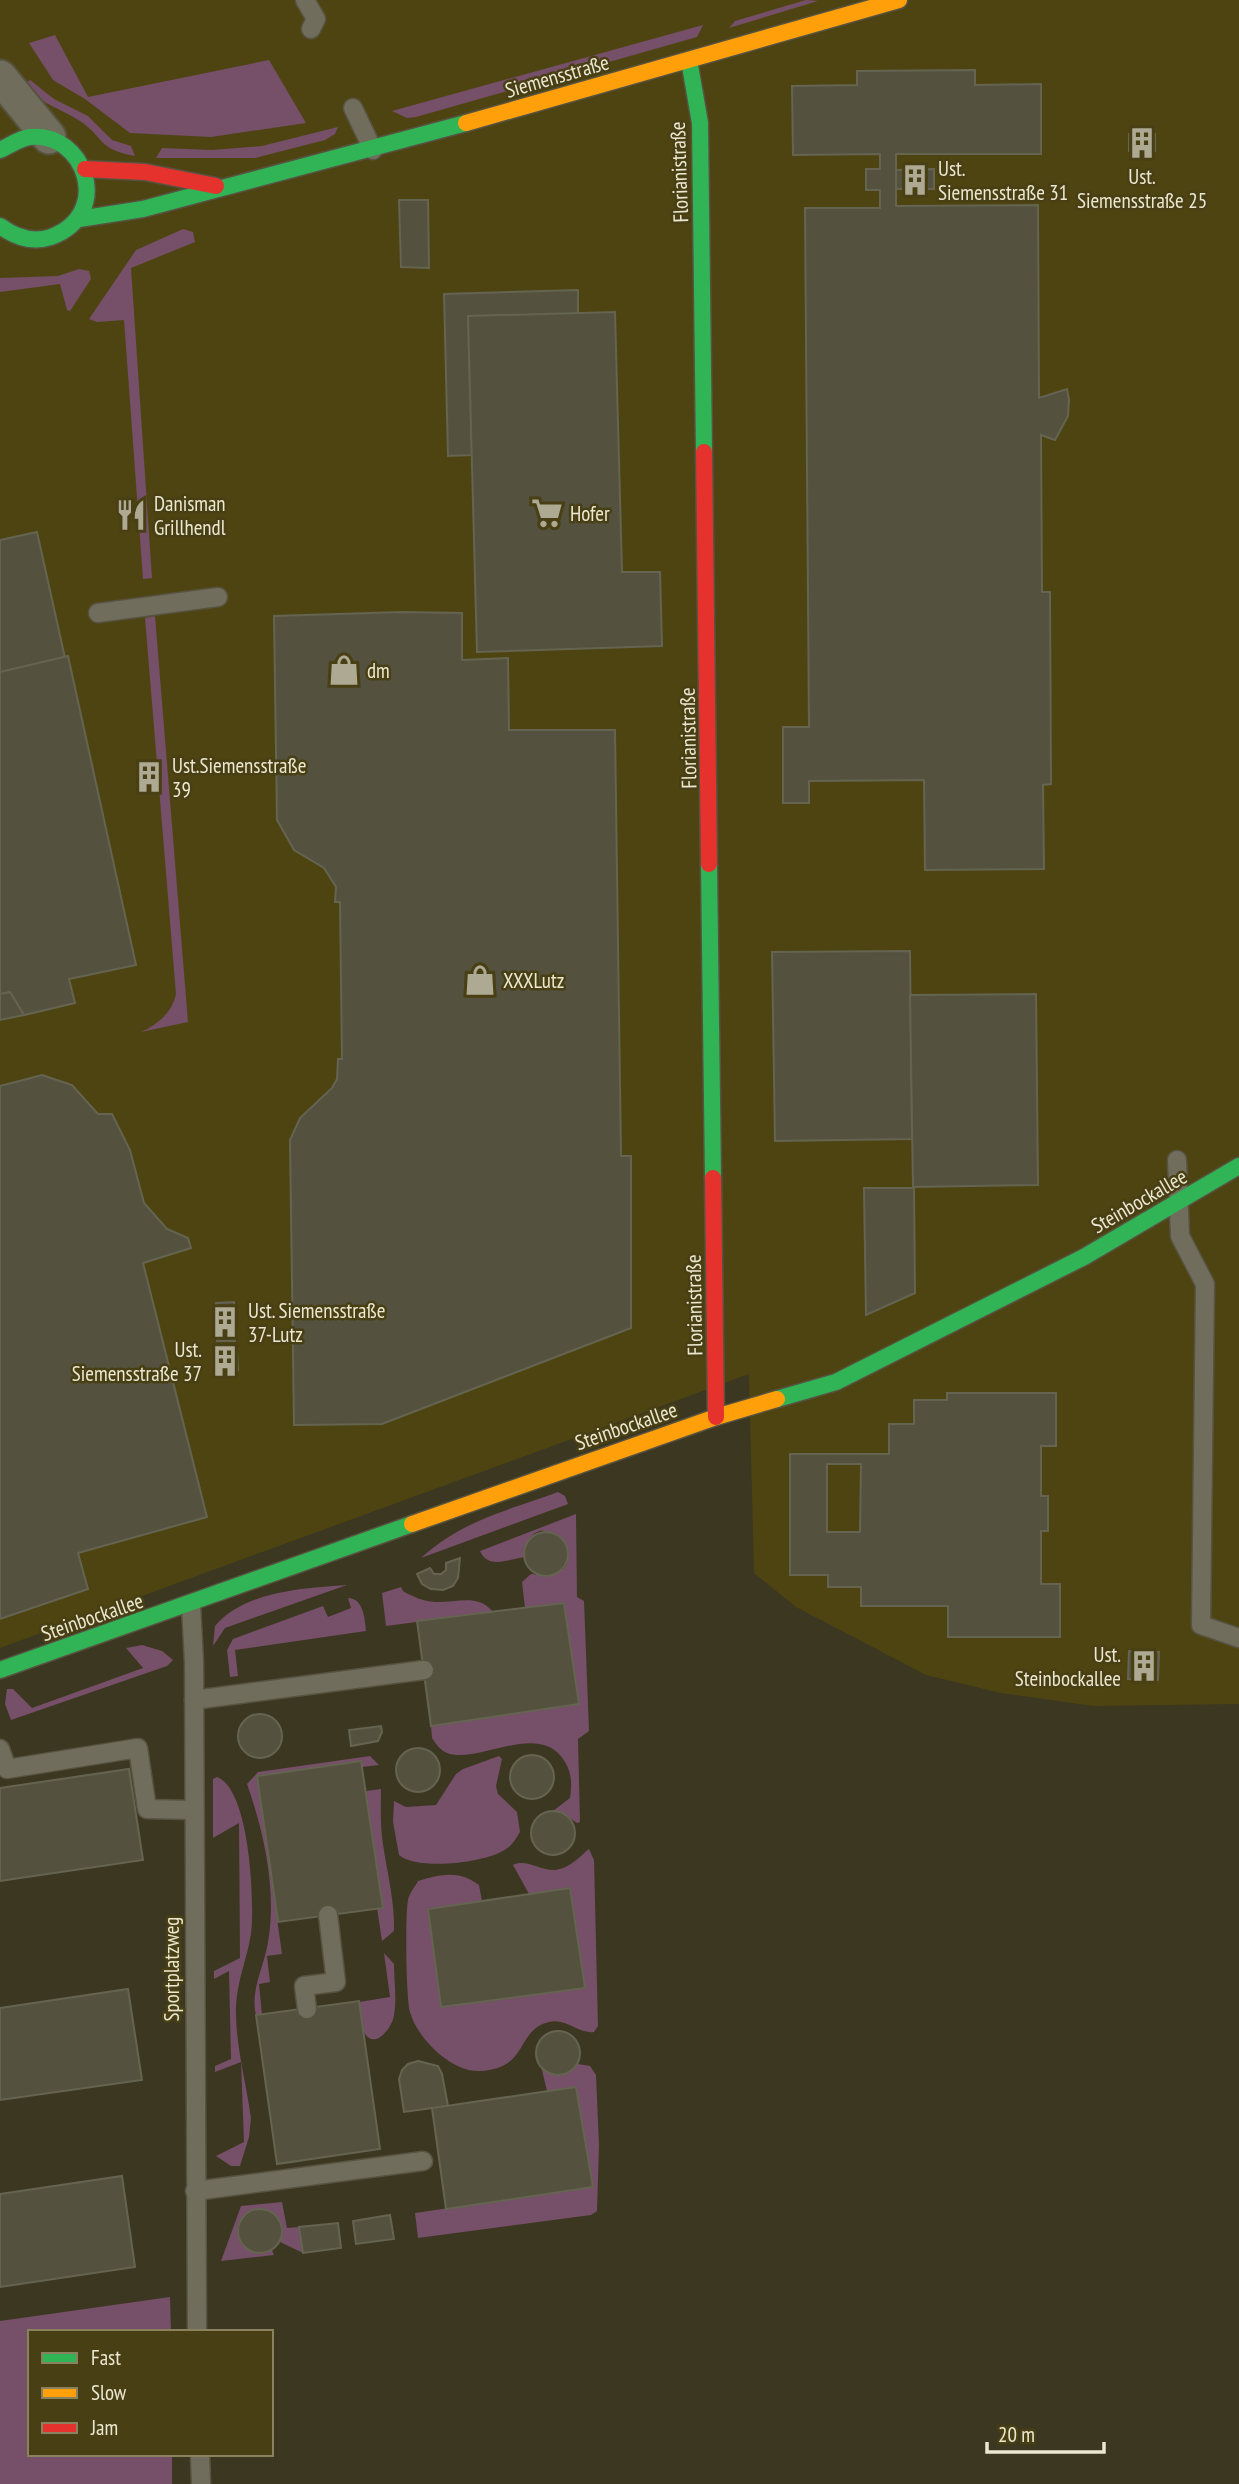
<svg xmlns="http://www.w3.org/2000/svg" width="1239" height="2484" viewBox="0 0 1239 2484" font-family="'PT Sans Narrow',sans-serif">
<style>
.built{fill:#4e4412}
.green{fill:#764f68}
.building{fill:#54523f;stroke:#646451;stroke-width:2;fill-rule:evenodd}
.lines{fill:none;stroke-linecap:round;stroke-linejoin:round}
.lane-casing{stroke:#575340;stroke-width:21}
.street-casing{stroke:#575340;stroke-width:37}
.fast-casing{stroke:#575340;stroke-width:19}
.slow-casing{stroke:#575340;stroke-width:19}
.jam-casing{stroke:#575340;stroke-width:19}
.lane{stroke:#706d5c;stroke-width:18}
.street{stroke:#706d5c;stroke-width:33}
.fast{stroke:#30b455;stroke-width:16}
.slow{stroke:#ff9f0a;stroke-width:16}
.jam{stroke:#e5322d;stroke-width:16}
.labels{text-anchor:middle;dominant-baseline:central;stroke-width:5;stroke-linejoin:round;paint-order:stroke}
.street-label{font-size:21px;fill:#ece7d0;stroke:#483f14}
.poi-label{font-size:21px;fill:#ece7d0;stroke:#483f14;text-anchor:start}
</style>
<rect width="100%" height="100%" fill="#3c3720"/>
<polygon class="built" points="0,0 1239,0 1239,1704 1093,1706 1001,1693 926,1675 796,1607 754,1573 749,1374 0,1648"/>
<g class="green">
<polygon points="806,0 818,1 729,28 735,21"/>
<polygon points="703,25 697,37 416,117 407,118 392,111"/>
<polygon points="55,35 88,97 269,60 306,123 211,137 130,133 85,99 53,80 29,43"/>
<path d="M30,80L54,99L88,116L112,140L131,146L135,156C97,149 106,139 80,121C60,108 40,104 24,84Z"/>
<polygon points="338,127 335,134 325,140 255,158 156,158 162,148 212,150 262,146"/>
<polygon points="183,229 193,232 195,242 131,268 152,578 143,579 124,320 97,322 89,319 136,250"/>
<polygon points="79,269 89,271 91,279 70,311 67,310 60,284 0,292 0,278 58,276"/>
<path d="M155,616L188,1022L141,1032C158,1024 172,1013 176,994L145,618Z"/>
<path d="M558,1492L565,1496L568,1504L421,1558C463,1520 506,1511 558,1492Z"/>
<path d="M576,1514L577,1597L584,1601L589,1731L578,1739L580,1822L577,1823L564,1814L553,1811L570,1798C572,1785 572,1774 565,1762C540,1719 479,1765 447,1753C440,1750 436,1744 432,1738L431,1726L579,1703L564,1603L525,1608L522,1582L531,1574C536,1574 542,1576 547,1575C601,1570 533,1491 524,1557C507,1560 488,1569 480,1551Z"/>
<path d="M347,1585L225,1628L213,1646L215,1626C245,1591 304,1588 347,1585Z"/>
<path d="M401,1587L403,1591C413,1597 423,1601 435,1602C456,1603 478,1593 493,1612L386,1626L382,1593Z"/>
<path d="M348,1598C363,1598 365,1618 366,1631L235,1650L238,1676L230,1677L227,1650L233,1639L323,1606L328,1617L351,1608Z"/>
<polygon points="142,1645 162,1651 173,1660 167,1666 11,1720 5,1704 7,1689 13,1689 32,1708 143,1668 126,1648"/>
<path d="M370,1756L379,1765L362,1767L361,1761L257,1776L282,1954L267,1956L270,1982L259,1984L262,2015H256C250,1989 264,1968 268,1942C277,1891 264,1832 247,1784L258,1772Z"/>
<path d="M499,1756L502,1759L496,1786L498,1794L517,1812L520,1832C516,1838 513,1845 506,1849C487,1863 417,1871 399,1855L393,1822L394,1801L406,1807L436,1805L456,1774L463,1769Z"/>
<path d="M217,1777C250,1789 255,1903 251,1934C247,1959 237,1981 236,2007C235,2043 246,2082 251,2118L249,2137L240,2166H231L216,2156L244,2142L241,2062L215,2072V2066L231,2059L229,1971L214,1979V1971L240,1958L239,1823L213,1838V1779Z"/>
<path d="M381,1789C381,1807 380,1825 383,1844C387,1873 395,1901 394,1931L382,1941L377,1908L383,1907L366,1791Z"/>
<path d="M589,1849L594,1860L598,2026L594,2032C578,2034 567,2018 549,2022C515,2030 530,2069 479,2071C451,2072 417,2038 410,2012C406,1998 405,1915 408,1900C409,1893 415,1887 418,1881C441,1874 459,1870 479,1885L482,1901L428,1909L441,2007L585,1988L570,1888L529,1894L513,1865C525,1858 541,1871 556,1870C570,1868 579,1857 589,1849Z"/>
<path d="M384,1953L394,1964C394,1980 397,1999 394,2015C393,2026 376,2050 365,2034C359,2027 360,2011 359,2002L390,1997Z"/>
<path d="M578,2064L590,2066L596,2075L599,2145L597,2211L591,2215L418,2238L415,2213L593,2187L576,2087L547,2091L541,2066C554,2078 565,2076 578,2064Z"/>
<path d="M282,2202L287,2228L299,2227L303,2253L280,2242C282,2231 283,2220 272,2213C238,2191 219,2265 272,2250L274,2255L221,2261L241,2206Z"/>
<polygon points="170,2297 171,2332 30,2332 30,2454 172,2454 172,2484 0,2484 0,2321"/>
</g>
<g class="building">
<polygon points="975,70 975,85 1041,84 1041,154 896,154 896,206 1038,205 1039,398 1067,389 1069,400 1068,416 1055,440 1041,435 1042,592 1050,592 1051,784 1043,785 1044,869 925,870 924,780 809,781 809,803 783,803 783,727 809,727 805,208 880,208 880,190 866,190 866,169 880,169 880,154 793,155 792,86 857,85 857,71"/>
<rect x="1129" y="134" width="26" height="17"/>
<polygon points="934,169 934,189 896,189 896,170"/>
<polygon points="399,200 428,200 429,268 401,267"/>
<polygon points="578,290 578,314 468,316 472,455 448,456 444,294"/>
<polygon points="615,312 622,572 660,572 662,646 477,652 468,316"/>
<polygon points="37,532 65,658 0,672 0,540"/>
<polygon points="402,612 462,613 462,660 508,658 509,730 615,730 621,1156 631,1156 631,1328 382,1424 294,1425 290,1140 300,1118 332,1088 337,1079 338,1059 342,1059 340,902 335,902 336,887 324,868 294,850 277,820 274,616"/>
<polygon points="68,656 136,965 69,979 75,1003 24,1015 10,992 0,994 0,672"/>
<polygon points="157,761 159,792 141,792 139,762"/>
<polygon points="910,951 912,1139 775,1141 772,952"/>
<polygon points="10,992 24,1015 0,1020 0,994"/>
<polygon points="1036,994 1038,1185 913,1187 910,995"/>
<polygon points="42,1075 72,1085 98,1114 112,1114 130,1150 144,1203 167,1229 188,1238 191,1248 143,1263 207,1517 78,1553 88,1589 0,1619 0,1086"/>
<polygon points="864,1188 914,1188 915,1293 866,1315"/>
<polygon points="234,1302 235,1341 217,1341 216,1303"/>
<polygon points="237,1352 238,1370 214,1371 213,1353"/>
<path d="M947,1393H1056V1446H1041V1496H1048V1531H1041V1584H1060V1637H948V1606H861V1587H828V1575H790V1454H889V1424H914V1400H947ZM827,1464H861L860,1532H827Z"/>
<circle cx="546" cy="1554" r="22"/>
<polygon points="460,1558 458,1578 453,1586 443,1590 431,1589 422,1584 417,1574 430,1568 434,1574 441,1574 446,1570 446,1563"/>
<polygon points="564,1603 579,1704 431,1726 417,1621"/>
<polygon points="1129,1651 1159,1652 1158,1680 1128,1679"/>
<circle cx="260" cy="1736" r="22"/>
<polygon points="381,1726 382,1732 378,1741 351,1746 349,1730"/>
<circle cx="418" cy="1770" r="22"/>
<circle cx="532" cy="1777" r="22"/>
<polygon points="361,1761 383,1908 278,1922 257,1776"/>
<polygon points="129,1769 143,1860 0,1881 0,1788"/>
<circle cx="553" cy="1833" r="22"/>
<polygon points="570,1888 585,1988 441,2007 428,1909"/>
<polygon points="128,1989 142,2080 0,2100 0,2008"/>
<polygon points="359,2001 380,2149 277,2164 256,2015"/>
<circle cx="558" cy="2053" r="22"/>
<polygon points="418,2061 438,2066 442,2074 448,2106 404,2112 399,2079 402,2070 408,2064"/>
<polygon points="576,2087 593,2187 446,2209 432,2108"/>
<polygon points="122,2176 135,2267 0,2287 0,2194"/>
<circle cx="260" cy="2231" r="22"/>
<polygon points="390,2215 394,2239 356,2244 353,2221"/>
<polygon points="338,2223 341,2248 303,2253 299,2227"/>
</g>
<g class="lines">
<defs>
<g id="lane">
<polyline points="305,0 316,19 311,29"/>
<polyline points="353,108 373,150"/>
<polyline points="98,613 218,597"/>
<polyline points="1177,1160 1180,1236 1205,1284 1201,1625 1239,1638"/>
<polyline points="191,1605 194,1662 197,2332"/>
<polyline points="194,1700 424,1670"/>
<polyline points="0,1749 7,1769 138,1748 147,1809 192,1810"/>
<polyline points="307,2009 304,1986 336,1982 328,1915"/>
<polyline points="195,2191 423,2161"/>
<polyline points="200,2454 201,2484"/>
</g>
<polyline id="street" points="0,77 49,137"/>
<g id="fast">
<polyline points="689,60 700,123 704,452"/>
<path d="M0,150C9,146 20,138 30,137C85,131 114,214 51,237C33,243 15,237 0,226"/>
<polyline points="79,219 143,209 466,123"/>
<polyline points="709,864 713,1178"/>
<polyline points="777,1399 836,1382 1084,1257 1239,1166"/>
<polyline points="0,1670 412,1524"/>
</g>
<g id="slow">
<polyline points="466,123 899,0"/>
<polyline points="412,1524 716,1417 777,1399"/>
</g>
<g id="jam">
<polyline points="85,169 145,172 216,186"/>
<polyline points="704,452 709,864"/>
<polyline points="713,1178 716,1417"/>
</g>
</defs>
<use href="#lane" class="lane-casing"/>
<use href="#street" class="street-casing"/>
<use href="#fast" class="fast-casing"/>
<use href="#slow" class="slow-casing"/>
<use href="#jam" class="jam-casing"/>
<use href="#lane" class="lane"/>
<use href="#street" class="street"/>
<use href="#fast" class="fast"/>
<use href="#slow" class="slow"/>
<use href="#jam" class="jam"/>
</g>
<defs>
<symbol id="building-bare" viewBox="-9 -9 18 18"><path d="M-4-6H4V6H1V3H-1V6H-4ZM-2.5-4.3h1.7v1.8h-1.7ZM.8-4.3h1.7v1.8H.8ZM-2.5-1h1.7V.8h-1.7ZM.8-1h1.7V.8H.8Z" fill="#aea992" stroke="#483f14" stroke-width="2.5" paint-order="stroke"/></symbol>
<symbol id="supermarket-bare" viewBox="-9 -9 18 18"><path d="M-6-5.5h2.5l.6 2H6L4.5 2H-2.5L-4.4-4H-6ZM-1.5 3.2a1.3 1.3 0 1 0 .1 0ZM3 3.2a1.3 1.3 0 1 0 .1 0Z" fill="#aea992" stroke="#483f14" stroke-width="2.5" paint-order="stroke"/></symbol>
<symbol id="restaurant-bare" viewBox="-9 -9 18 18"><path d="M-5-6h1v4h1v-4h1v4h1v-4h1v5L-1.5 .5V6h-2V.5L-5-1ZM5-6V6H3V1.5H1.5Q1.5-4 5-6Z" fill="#aea992" stroke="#483f14" stroke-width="2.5" paint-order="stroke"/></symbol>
<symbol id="shop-bare" viewBox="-9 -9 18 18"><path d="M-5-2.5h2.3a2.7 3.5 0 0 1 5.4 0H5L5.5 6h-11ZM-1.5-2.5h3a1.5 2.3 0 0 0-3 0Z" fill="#aea992" stroke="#483f14" stroke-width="2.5" paint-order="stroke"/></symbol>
</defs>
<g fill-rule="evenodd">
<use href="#building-bare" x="1120" y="121" width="44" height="44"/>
<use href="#building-bare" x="893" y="158" width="44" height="44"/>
<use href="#supermarket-bare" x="525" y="491" width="44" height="44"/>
<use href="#restaurant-bare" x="109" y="493" width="44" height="44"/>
<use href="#shop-bare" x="322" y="648" width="44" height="44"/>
<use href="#building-bare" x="127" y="755" width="44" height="44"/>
<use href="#shop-bare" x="458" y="958" width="44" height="44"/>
<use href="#building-bare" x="203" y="1300" width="44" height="44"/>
<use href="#building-bare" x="203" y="1339" width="44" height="44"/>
<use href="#building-bare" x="1122" y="1644" width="44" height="44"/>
</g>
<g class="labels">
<g class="street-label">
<text transform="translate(557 76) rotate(-16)">Siemensstraße</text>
<text transform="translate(679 172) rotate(-92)">Florianistraße</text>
<text transform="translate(688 738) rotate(-91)">Florianistraße</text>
<text transform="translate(1139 1201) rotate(-30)">Steinbockallee</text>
<text transform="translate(694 1305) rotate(-91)">Florianistraße</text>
<text transform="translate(626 1426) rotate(-19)">Steinbockallee</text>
<text transform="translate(92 1617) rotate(-19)">Steinbockallee</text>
<text transform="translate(171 1969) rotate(-90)">Sportplatzweg</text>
</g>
<g class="poi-label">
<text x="938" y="168">Ust.<tspan x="938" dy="24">Siemensstraße 31</tspan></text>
<text x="1142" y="176" text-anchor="middle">Ust.<tspan x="1142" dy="24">Siemensstraße 25</tspan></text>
<text x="154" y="503">Danisman<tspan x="154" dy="24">Grillhendl</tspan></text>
<text x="570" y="513">Hofer</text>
<text x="367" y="670">dm</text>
<text x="172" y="765">Ust.Siemensstraße<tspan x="172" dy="24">39</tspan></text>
<text x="503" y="980">XXXLutz</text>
<text x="248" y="1310">Ust. Siemensstraße<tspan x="248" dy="24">37-Lutz</tspan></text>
<text x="202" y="1349" text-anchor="end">Ust.<tspan x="202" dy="24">Siemensstraße 37</tspan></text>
<text x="1121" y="1654" text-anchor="end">Ust.<tspan x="1121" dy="24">Steinbockallee</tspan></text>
</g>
</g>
<rect x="28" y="2330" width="245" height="126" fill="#483f14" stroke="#8a825f" stroke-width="2"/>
<rect x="42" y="2353" width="35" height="10" fill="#30b455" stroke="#8a825f" stroke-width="2"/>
<text x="91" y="2365" font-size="21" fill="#ece7d0">Fast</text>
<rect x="42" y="2388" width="35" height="10" fill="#ff9f0a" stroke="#8a825f" stroke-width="2"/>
<text x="91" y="2400" font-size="21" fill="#ece7d0">Slow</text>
<rect x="42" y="2423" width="35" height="10" fill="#e5322d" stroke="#8a825f" stroke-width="2"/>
<text x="91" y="2435" font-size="21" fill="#ece7d0">Jam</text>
<path d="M987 2442v10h117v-10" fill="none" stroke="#ece7d0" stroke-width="3.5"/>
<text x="998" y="2442" font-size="21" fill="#ece7d0" stroke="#483f14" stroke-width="5" paint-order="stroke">20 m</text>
</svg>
